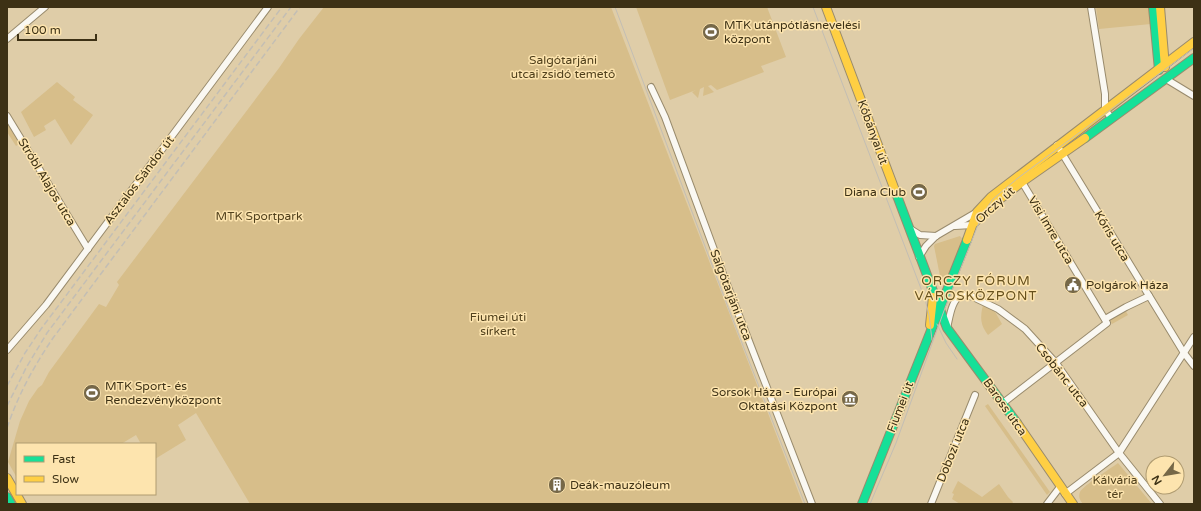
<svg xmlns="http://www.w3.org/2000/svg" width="1201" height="511" viewBox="0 0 1201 511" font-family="'Varela Round',sans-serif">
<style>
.green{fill:#d7be8a}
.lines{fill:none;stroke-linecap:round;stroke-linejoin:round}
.street-casing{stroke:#998b6d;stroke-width:8}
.fast-casing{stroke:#998b6d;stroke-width:10}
.slow-casing{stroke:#998b6d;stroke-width:10}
.street{stroke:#faf8f2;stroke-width:6}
.fast{stroke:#16e098;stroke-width:8}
.slow{stroke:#ffcf43;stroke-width:8}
.tram{stroke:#c3beb4;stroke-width:1}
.rail{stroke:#c3beb4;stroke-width:1.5;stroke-dasharray:6 3;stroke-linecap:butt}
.labels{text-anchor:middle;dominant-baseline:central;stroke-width:3;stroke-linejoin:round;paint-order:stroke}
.poi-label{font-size:12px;fill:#3d3115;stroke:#fde4ae;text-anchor:start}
.park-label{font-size:12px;fill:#50401c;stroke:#fde4ae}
.street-label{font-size:12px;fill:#3d3115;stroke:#fde4ae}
.neighbourhood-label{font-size:13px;letter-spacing:1px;fill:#66501d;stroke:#fde4ae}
</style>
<rect width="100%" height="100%" fill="#dfcda8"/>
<g class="green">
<polygon points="324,7 611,7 803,504 250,504 196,413 178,425 186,440 155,459 155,444 141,444 136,435 121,444 17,444 17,478 8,462 20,421 29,401 38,388 42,385 49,372 99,304 106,307 119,285 117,282 279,68 299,39"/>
<polygon points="636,7 767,7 786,57 761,66 764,72 717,90 711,85 708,86 714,92 703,96 704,87 700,89 698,98 692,92 696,90 670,100"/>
<polygon points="1096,7 1149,7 1151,24 1099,29"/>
<polygon points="57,82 75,97 73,100 93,115 71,145 55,119 44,126 46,130 34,137 21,112"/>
<polygon points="7,122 20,143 16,146 7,132"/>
<polygon points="960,236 964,241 948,283 941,281 934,246 935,244"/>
<path d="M983,305L994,310L1002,324L988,335C980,325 980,317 983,305Z"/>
<polygon points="1125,310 1128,315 1112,324 1109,319"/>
<polygon points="988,404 1050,492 1047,495 985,406"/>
<path d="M1118,463L1152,504H1083C1080,500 1078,497 1080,492C1084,485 1110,469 1118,463Z"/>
<polygon points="958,481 982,497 999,484 1008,497 1013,502 1012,504 960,504 952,499 954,494 952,493"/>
</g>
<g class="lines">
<defs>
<g id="street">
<polyline points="1091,7 1105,94 1105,109 1111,118"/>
<polyline points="7,39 45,7"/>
<polyline points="1166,79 1194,96"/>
<polyline points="651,87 665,117 723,274 812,504"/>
<polyline points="7,116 88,249"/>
<polyline points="1057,145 1184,353 1194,366"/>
<polyline points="955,226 972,225"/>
<polyline points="909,228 920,235 936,236"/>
<polyline points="919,257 926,246 936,236 977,212"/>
<polyline points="1105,319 1126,307 1149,296"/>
<path d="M947,328C950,316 951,301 962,294L973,297L998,309L1025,329L1056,363L1119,453L1160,504"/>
<polyline points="7,350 46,305 268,7"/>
<polyline points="1003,403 1107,323 1022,182"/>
<polyline points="1065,494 1119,453 1194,337"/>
<polyline points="931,504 975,395"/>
<polyline points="1047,504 1060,487"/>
</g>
<g id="fast">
<polyline points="1153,7 1159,70"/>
<polyline points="1085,138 1194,58"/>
<polyline points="896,193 947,328 1017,423"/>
<polyline points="7,497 11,504"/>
<polyline points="862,504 967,240"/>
</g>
<g id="slow">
<polyline points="826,7 896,193"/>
<polyline points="1160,7 1165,67"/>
<polyline points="974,223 996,202 1022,182 1085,138"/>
<polyline points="967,240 977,212 991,197 1194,42"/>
<polyline points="930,325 933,297"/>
<polyline points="1017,423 1073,504"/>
<polyline points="7,478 22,504"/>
</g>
</defs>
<use href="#street" class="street-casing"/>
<use href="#fast" class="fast-casing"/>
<use href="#slow" class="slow-casing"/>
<use href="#street" class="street"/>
<use href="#fast" class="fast"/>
<use href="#slow" class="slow"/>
<g class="tram">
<polyline points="615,7 729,310 805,504"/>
<polyline points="813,7 925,299 929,315 932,340"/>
<polyline points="937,324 946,343 957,359"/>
<polyline points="870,504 896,443 945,308 982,215 993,199 1018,178 1194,48"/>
</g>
<g class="rail">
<polyline points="7,386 25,353 41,329 282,7"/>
<polyline points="7,406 26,368 47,333 291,7"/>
<path d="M7,428C18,395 34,366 53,338L300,7"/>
</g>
</g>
<defs>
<symbol id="stadium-disc" viewBox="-11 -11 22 22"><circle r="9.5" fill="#766848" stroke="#fde4ae"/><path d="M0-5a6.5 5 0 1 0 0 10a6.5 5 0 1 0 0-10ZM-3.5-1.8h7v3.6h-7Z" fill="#fff"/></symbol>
<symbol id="civic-disc" viewBox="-11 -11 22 22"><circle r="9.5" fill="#766848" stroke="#fde4ae"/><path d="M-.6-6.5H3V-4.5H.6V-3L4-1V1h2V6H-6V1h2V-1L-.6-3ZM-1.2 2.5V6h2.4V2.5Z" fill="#fff"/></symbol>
<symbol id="museum-disc" viewBox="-11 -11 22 22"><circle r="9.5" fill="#766848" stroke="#fde4ae"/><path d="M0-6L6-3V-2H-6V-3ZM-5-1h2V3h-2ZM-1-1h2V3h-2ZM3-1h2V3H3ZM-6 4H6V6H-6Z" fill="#fff"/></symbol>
<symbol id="building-disc" viewBox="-11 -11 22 22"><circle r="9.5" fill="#766848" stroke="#fde4ae"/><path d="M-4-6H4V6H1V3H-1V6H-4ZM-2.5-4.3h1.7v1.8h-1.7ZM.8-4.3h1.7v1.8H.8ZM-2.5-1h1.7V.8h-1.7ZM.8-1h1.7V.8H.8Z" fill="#fff"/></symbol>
</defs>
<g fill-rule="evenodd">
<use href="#stadium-disc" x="701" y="22" width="20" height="20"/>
<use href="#stadium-disc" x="909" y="182" width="20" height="20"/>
<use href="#civic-disc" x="1063" y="275" width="20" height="20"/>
<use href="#stadium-disc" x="82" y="383" width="20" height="20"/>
<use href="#museum-disc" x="840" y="389" width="20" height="20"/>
<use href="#building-disc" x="547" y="475" width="20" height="20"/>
</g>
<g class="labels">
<g class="poi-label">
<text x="724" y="25">MTK utánpótlásnevelési<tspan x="724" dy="14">központ</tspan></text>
<text x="906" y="192" text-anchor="end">Diana Club</text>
<text x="1086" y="285">Polgárok Háza</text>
<text x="105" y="386">MTK Sport- és<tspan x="105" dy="14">Rendezvényközpont</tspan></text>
<text x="837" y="392" text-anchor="end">Sorsok Háza - Európai<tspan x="837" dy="14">Oktatási Központ</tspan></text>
<text x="570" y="485">Deák-mauzóleum</text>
</g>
<g class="park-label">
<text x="563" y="60">Salgótarjáni<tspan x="563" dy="14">utcai zsidó temető</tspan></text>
<text x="259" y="216">MTK Sportpark</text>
<text x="498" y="317">Fiumei úti<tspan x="498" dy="14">sírkert</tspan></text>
<text x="1115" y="480">Kálvária<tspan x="1115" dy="14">tér</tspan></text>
</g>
<g class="street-label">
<text transform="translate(873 132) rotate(70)">Kőbányai út</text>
<text transform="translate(139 180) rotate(-53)">Asztalos Sándor út</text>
<text transform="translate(47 182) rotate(59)">Stróbl Alajos utca</text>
<text transform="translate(995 205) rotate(-42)">Orczy út</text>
<text transform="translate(1051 230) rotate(59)">Visi Imre utca</text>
<text transform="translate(1112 236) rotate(59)">Kőris utca</text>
<text transform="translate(731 295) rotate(69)">Salgótarjáni utca</text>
<text transform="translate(1062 375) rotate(52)">Csobánc utca</text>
<text transform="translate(900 407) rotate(-69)">Fiumei út</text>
<text transform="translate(1005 407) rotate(55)">Baross utca</text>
<text transform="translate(953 450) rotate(-68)">Dobozi utca</text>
</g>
<g class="neighbourhood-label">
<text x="976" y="281">ORCZY FÓRUM<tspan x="976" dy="15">VÁROSKÖZPONT</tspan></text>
</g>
</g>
<rect width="1201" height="511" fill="none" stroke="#3d3115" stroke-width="16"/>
<rect x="16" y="443" width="140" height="52" fill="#fde4ae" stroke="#b09c71"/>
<rect x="24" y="456" width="20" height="6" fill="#16e098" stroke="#b09c71"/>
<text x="52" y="463" font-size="12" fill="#3d3115">Fast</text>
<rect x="24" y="476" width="20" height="6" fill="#ffcf43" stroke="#b09c71"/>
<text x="52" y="483" font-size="12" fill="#3d3115">Slow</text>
<g transform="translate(1165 475) rotate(239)"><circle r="19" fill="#fde4ae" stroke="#b09c71"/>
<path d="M0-3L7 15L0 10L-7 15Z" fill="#766848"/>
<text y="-6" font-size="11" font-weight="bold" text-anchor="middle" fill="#3d3115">N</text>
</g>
<path d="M18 34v6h78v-6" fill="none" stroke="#3d3115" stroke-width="2"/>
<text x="24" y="34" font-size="12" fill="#3d3115" stroke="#fde4ae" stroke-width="3" paint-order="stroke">100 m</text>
</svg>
